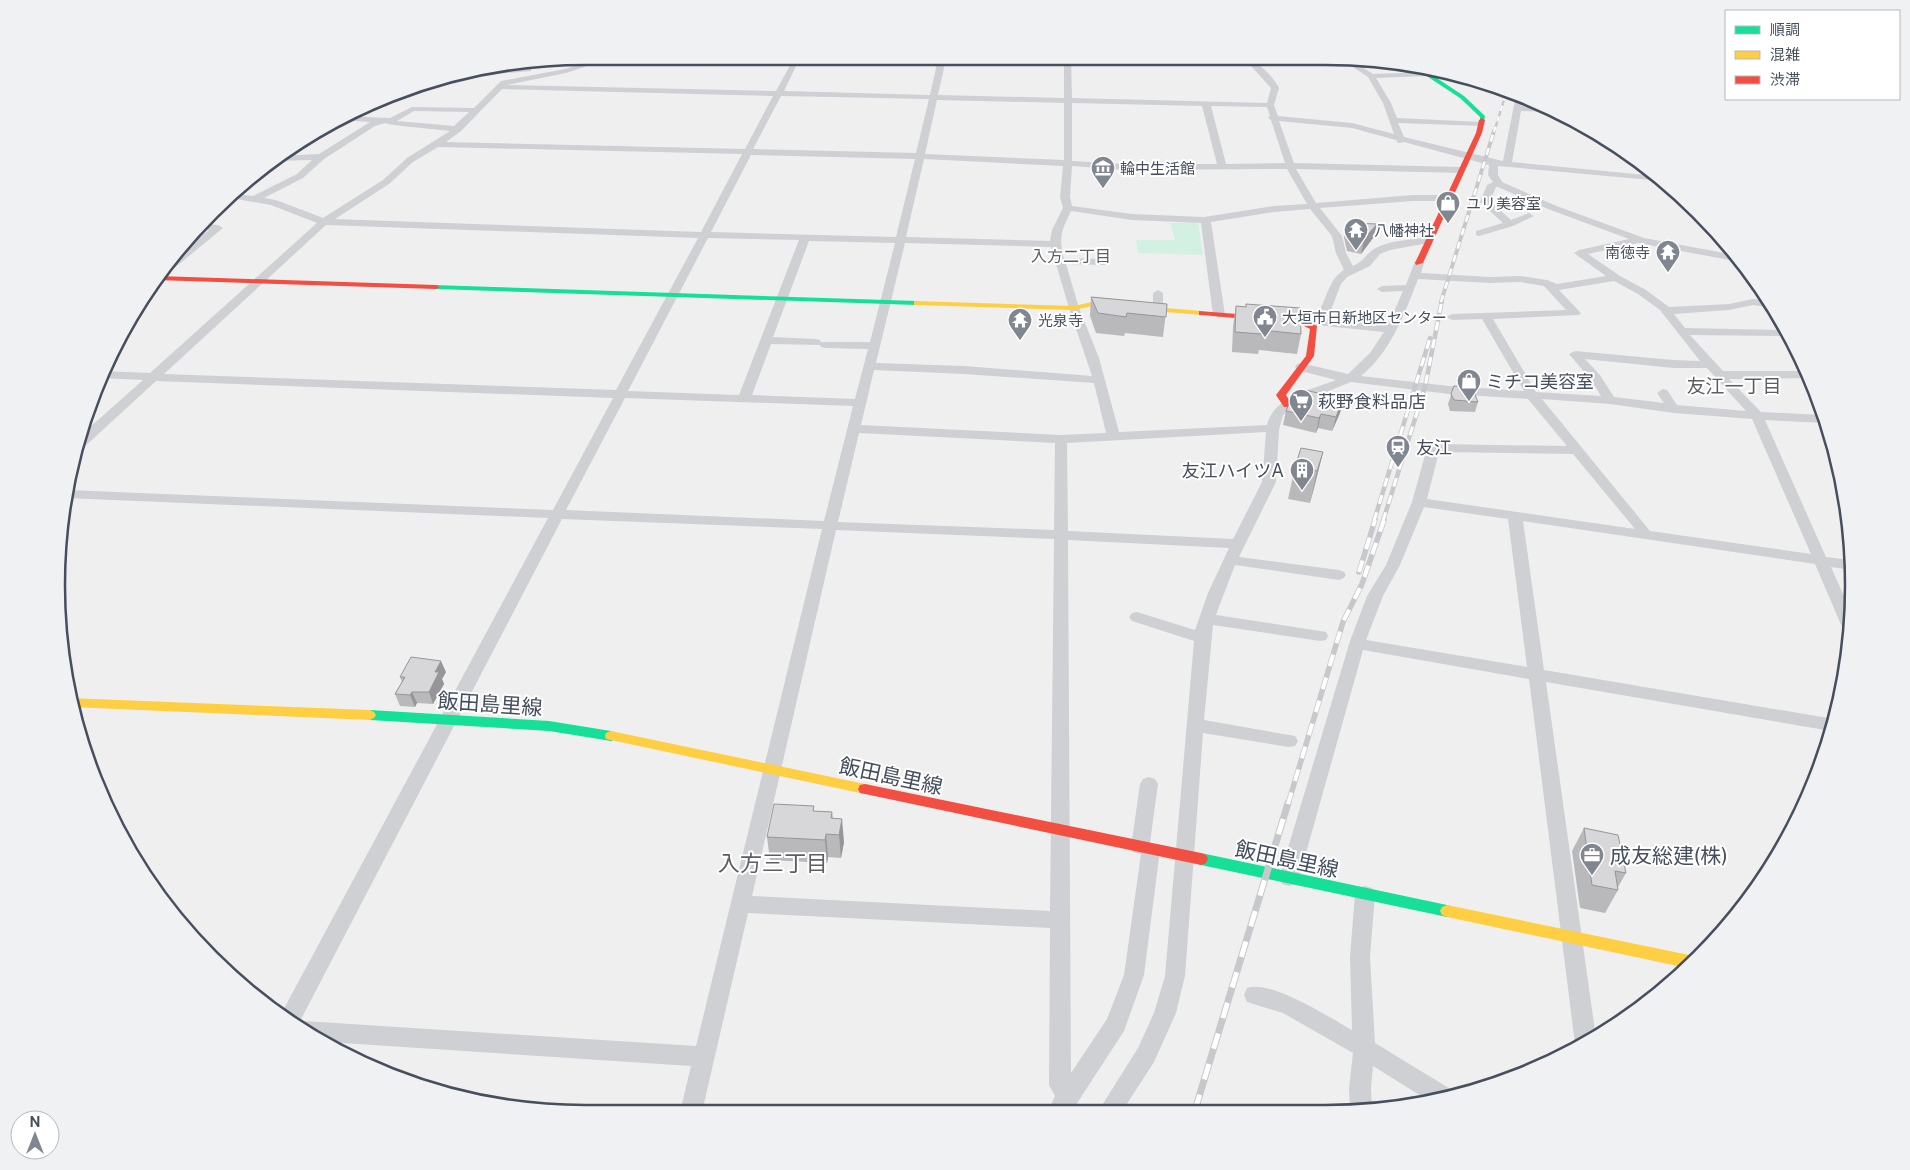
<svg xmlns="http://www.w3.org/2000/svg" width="1910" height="1170" viewBox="0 0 1910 1170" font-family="'Public Sans','Noto Sans JP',sans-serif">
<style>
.green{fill:#d2f1e2}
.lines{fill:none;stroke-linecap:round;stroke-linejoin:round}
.street{fill:#ced0d4;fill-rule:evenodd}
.fast{fill:#16e098;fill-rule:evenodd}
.slow{fill:#ffcf43;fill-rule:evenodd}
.jam{fill:#f24e42;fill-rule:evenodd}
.rail-far4-casing{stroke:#c6c8cb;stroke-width:2.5}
.rail-far3-casing{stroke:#c6c8cb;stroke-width:4}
.rail-far2-casing{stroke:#c6c8cb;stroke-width:4.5}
.rail-far1-casing{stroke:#c6c8cb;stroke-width:5.5}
.rail-casing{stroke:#c6c8cb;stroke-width:7}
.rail-far4{stroke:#fff;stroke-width:2;stroke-dasharray:5.5;stroke-linecap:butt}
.rail-far3{stroke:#fff;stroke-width:2.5;stroke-dasharray:7;stroke-linecap:butt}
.rail-far2{stroke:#fff;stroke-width:3;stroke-dasharray:9;stroke-linecap:butt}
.rail-far1{stroke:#fff;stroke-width:4;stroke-dasharray:12;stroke-linecap:butt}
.rail{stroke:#fff;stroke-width:5;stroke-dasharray:16;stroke-linecap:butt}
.wall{fill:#b9b9bb}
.shaded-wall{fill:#969698}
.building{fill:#d7d7d9;stroke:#969698}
.labels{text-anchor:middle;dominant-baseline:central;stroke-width:4;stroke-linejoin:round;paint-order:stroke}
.far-poi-label{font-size:15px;fill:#454f5e;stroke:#fff;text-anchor:start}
.far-neighbourhood-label{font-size:16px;fill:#5b5e64;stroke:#fff}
.poi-label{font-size:18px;fill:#454f5e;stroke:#fff;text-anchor:start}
.neighbourhood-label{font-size:19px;fill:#5b5e64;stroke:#fff}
.near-street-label{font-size:21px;fill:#454f5e;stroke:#fff}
.near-poi-label{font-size:21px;fill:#454f5e;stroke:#fff;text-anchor:start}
.near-neighbourhood-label{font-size:22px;fill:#5b5e64;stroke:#fff}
.rim{fill:none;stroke:#454f5e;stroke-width:2.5}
</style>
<rect width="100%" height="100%" fill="#f0efef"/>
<polygon class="green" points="1170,223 1198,223 1203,255 1138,253 1136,240 1175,240"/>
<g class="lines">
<g class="street">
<path d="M1338,57H1347L1373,74L1430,72V76H1427L1376,78L1391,103L1397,118L1482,122L1486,124L1482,126L1398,123L1404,137L1503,161L1516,95L1523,98L1521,106L1541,107L1551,112L1521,111L1512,162L1656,176L1662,181L1498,166V175L1502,182L1554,205L1644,238L1735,255L1740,262L1638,243L1588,254L1620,276L1646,290L1669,307L1729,304L1753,299L1770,301L1774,308L1753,305L1729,310L1674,314L1685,328L1785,330L1789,336L1690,335L1723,371H1807L1811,378L1729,379L1761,412L1823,415L1826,423L1765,420L1826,557L1851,560L1852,570L1831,567L1851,612L1849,632L1844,631L1842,627L1815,564L1523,521L1544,670L1834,719L1831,731L1546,682L1596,1038L1577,1048L1575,1044L1529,679L1363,650L1299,878L1296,884L1289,886L1282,884L1279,878L1350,641L1367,596L1386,565L1412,502L1427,448L1434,444L1567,446L1528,399L1449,394L1351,382L1304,401L1283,415L1279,430L1276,482L1239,557L1339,570L1344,572L1346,575L1344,578L1339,580L1235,565L1217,612L1216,615L1320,631L1326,632L1328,636L1326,640L1320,641L1213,625L1204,720L1289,735L1295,736L1298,741L1295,746L1289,747L1203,733L1185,976L1176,1013L1154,1062L1123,1110H1099L1138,1048L1154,1013L1165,976L1194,641L1132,621L1129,617L1132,613L1137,612L1195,630L1208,593L1229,548L1068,540L1071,1073L1107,1019L1124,975L1141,854L1133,852L1131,847L1140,784L1143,779L1149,777L1155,779L1158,784L1150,843L1158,845L1160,850L1144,975L1124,1031L1072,1111H1048L1055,1096L1049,1085L1050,928L748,913L702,1112H680L691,1066L327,1042L291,1024L280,1016L548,518L66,498L67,490L553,510L613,398L156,381L82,449L76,450L79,437L143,380L100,378L102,371L150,373L317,223L271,205L231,198L235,194L253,196L297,174L312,160L271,161L278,156L319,154L370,122L337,120L343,116L390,118L412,107L474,108L501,81L565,69L593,61L606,60L566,73L507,85L776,91L793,60H799L784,91L930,95L938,59H946L938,95L1064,98V59H1071L1072,98L1267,103L1271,88L1252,67L1237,58C1255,58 1271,73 1279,88L1274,105L1278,116L1352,123L1394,134L1383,103L1368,77ZM502,89L773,96L745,149L446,142L461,131ZM781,96L929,99L916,153L753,149ZM937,100L1064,103V160L925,154ZM1072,103L1202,106L1217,164H1125L1072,161ZM1211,106L1267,107L1270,116L1268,118L1271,120L1285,163L1226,164ZM414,111L469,112L454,126L397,121ZM1279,121L1352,128L1396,140L1398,143L1404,142L1489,165L1488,175L1493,182L1487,185L1480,202L1503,223L1476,231V235L1479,236L1513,226L1534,216L1529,213L1511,220L1490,201L1496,187H1498L1548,209L1629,239L1579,250L1574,253L1606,276L1557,284L1547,280L1520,276L1490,277L1421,273L1424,263L1423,261H1415L1406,285L1382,286L1377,289L1382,292L1403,291L1388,325L1324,319L1331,310L1341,284L1347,277L1370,266L1380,254L1390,250L1428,243L1433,240L1428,237C1411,240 1389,240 1374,249C1365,255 1364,261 1353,266L1346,253L1342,236L1320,208L1413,201H1448L1453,198L1448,195H1413L1316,203L1296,169L1461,173L1465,170L1461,167L1294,163ZM385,123L393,125L450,131L407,158L383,180L323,218L276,200L264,198L303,178L324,159L375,126ZM438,147L742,154L701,232L335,219L389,184L413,162ZM751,155L915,159L896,237L711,232ZM924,159L1063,166L1060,197L1063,208L1052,230L1050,241L906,237ZM1072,166L1125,170L1287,169L1307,204L1274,206L1204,217L1132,214L1072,206L1070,197ZM1310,209L1332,236L1336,253L1344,270C1329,279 1328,296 1319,311C1316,317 1309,319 1304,324L1310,327L1316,325L1384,332L1370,353L1348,374L1301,363L1297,364L1295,367L1297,370L1336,380C1312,390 1274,396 1267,425L1119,432L1099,358L1079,308L1066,264L1105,265L1110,262L1105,259L1064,258C1058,237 1062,230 1071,211L1132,220L1201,223L1213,315L1219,318L1225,315L1211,222L1274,212ZM326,225L698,238L616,390L164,374ZM708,238L799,240L739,395L628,391ZM809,241L895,243L870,342H821L820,340L816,339L773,337ZM905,243L1051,247L1069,308L1092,376L964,366L876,363ZM1418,279L1490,283L1520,282L1544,286L1566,310L1452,314L1446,317L1452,320L1482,319L1524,391L1449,386L1361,376C1390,353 1405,313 1418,279ZM1614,281L1638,294L1660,310L1700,361L1673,360L1575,351L1569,354L1591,380L1601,396L1536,392L1493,319L1579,315L1581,313L1579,311L1559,290ZM771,344L820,345L821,347L825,348L868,349L855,399L752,395ZM1585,359L1673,368H1707L1746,411L1677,405L1667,390L1663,389L1657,393L1664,403L1614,397L1600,375ZM874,370L964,374L1094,383L1106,433L1061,435L861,425ZM625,398L853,406L824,521L566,510ZM1542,399L1610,404L1674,413L1752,419L1811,554L1650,531ZM1266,432L1262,482L1233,539L1068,531L1067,443ZM859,433L1055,443L1054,530L838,522ZM1439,452L1573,454L1635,529L1427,499ZM1424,507L1508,519L1527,667L1366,640L1383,596L1400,565ZM562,519L822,529L696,1046L304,1021L299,1023ZM836,530L1054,539L1050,911L752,896Z"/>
<polygon points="528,67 531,67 531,71 452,78 449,76 466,72"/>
<polygon points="204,224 218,225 223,228 161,279 155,280 163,267 209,230 199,229"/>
<polygon points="1158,290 1163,293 1163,309 1158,312 1153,309 1153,293"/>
<path d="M1365,886L1372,888L1375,894L1370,957L1375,1043L1452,1090L1454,1095L1429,1101L1373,1066L1371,1088L1372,1109H1350L1349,1088L1353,1053L1283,1013L1247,1002L1244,995L1247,988C1271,979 1330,1018 1352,1030L1350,957L1355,894L1358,888Z"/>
</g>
<g class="fast">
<polygon points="1419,69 1426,71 1464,96 1485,116 1484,121 1480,121 1480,117 1460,98 1419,71"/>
<polygon points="433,285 917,301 921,303 917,305 436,289 432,287"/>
<polygon points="370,710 549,721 611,731 616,733 617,736 616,739 611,741 549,731 370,720 366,718 364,715 366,712"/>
<polygon points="1201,853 1447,905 1452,907 1454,911 1452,915 1447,917 1201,865 1196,863 1194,859 1196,855"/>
</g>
<g class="slow">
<polygon points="914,301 1074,306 1092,302 1202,311 1206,313 1202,315 1092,306 1074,310 917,305 914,305"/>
<polygon points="69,698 370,710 374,712 376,715 374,718 370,720 71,707"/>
<polygon points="611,731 865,784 870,785 872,789 870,793 865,794 606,739 605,736 606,733"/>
<polygon points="1447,905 1694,956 1699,958 1687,968 1447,917 1442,915 1440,911 1442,907"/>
</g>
<g class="jam">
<polygon points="1482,118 1485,120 1482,133 1423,263 1416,265 1415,263 1476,133 1479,120"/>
<polygon points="158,276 436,285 440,287 436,289 155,280"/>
<polygon points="1199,311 1302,319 1317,326 1314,356 1286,395 1292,405 1290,407 1284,407 1276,395 1306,356 1310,329 1300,324 1202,315 1199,315"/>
<polygon points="865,784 1201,853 1206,855 1208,859 1206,863 1201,865 865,794 860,793 858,789 860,785"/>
</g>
<defs>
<polyline id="rail-far4" points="1494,132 1507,90"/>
<polyline id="rail-far3" points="1441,302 1494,131"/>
<g id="rail-far2">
<polyline points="1374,521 1430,338"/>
<polyline points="1383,521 1425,387 1442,300"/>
</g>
<g id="rail-far1">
<polyline points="1359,572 1375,520"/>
<polyline points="1288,804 1343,622 1362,584 1384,520"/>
</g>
<polyline id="rail" points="1195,1110 1288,803"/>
</defs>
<use href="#rail-far4" class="rail-far4-casing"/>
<use href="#rail-far3" class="rail-far3-casing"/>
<use href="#rail-far2" class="rail-far2-casing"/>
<use href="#rail-far1" class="rail-far1-casing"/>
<use href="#rail" class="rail-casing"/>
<use href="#rail-far4" class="rail-far4"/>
<use href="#rail-far3" class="rail-far3"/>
<use href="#rail-far2" class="rail-far2"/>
<use href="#rail-far1" class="rail-far1"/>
<use href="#rail" class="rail"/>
</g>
<g class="wall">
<polygon points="1347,223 1377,224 1373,238 1361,254 1347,251 1344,237"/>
<polygon points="1091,297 1167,304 1163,337 1125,333 1124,336 1096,333 1090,316"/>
<polygon points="1246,304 1301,334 1297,354 1259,350 1258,354 1232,352 1233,326 1236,306 1246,307"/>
<polygon points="1454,386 1478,402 1475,412 1450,411 1448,404"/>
<polygon points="1343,399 1340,413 1332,431 1318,428 1316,433 1283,425 1286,411"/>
<polygon points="1323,452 1315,484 1310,503 1288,499 1295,467"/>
<polygon points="446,672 442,679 444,684 433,704 417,703 415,707 400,706 395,694 402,682 400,677"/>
<polygon points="814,811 832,812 833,818 844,842 841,858 828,857 827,863 770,860 767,837"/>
<polygon points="1584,828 1626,873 1618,887 1618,890 1605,913 1580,908 1572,851"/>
</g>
<g class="shaded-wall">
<polygon points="1377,224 1373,238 1361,254 1364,239"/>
<polygon points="1343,399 1340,413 1332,431 1336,417"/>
<polygon points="1321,414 1318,428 1316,433 1319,418"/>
<polygon points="1323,452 1315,484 1310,503 1317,471"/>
<polygon points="441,661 446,672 442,679 444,684 433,704 429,692 435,672"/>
<polygon points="412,692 417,703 415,707 410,695"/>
<polygon points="842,819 844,842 841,858 839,835"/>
<polygon points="826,834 828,857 827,863 825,840"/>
</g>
<g class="building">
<polygon points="1347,223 1377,224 1364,239 1351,236"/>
<polygon points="1091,297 1167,304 1166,317 1127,313 1126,317 1098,313"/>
<polygon points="1246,304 1300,308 1301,334 1261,330 1261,334 1235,332 1236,306 1246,307"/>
<polygon points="1454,386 1472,387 1478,402 1454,400 1451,394"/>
<polygon points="1305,390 1343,399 1336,417 1321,414 1319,418 1286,411 1291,399"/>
<polygon points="1301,448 1323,452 1317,471 1295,467"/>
<polygon points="411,657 441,661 435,672 439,672 429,692 412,692 410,695 395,694 405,677 400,677"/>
<polygon points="774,804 814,806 813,811 832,812 831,818 842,819 839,835 826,834 825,840 767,837"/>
<polygon points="1584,828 1618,835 1626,873 1615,871 1618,890 1592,885"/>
</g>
<defs>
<symbol id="museum-pin" viewBox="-11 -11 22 30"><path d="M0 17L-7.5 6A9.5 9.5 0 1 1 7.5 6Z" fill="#818791" stroke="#fff"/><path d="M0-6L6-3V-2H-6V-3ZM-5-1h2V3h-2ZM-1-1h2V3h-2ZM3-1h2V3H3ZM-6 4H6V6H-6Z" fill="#fff"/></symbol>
<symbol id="shop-pin" viewBox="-11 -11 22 30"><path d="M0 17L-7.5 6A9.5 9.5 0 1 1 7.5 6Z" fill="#818791" stroke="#fff"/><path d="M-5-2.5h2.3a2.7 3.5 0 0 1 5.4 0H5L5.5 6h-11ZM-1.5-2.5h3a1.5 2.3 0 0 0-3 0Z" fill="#fff"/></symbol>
<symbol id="temple-pin" viewBox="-11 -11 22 30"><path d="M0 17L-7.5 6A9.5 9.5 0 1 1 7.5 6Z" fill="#818791" stroke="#fff"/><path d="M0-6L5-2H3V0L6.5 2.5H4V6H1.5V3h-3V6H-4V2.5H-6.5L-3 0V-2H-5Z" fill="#fff"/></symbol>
<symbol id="civic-pin" viewBox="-11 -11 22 30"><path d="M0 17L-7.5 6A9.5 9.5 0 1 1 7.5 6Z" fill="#818791" stroke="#fff"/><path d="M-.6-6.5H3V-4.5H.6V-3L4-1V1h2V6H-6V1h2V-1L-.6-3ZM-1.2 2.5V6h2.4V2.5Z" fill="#fff"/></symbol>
<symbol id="supermarket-pin" viewBox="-11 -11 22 30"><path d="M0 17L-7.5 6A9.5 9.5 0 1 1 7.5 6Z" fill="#818791" stroke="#fff"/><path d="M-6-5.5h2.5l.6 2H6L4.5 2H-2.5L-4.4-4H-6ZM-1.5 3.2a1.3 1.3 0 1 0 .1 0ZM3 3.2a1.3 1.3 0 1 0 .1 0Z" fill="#fff"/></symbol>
<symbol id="station-pin" viewBox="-11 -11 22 30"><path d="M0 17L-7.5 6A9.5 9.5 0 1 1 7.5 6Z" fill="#818791" stroke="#fff"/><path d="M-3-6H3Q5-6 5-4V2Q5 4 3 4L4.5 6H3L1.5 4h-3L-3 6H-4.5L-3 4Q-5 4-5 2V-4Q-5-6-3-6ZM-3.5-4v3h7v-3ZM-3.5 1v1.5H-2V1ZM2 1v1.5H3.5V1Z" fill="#fff"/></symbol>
<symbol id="building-pin" viewBox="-11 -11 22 30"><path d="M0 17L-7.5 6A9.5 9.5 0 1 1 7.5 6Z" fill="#818791" stroke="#fff"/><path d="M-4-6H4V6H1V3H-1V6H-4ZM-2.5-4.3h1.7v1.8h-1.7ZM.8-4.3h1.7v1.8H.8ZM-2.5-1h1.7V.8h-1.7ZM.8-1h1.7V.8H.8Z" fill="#fff"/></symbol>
<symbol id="office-pin" viewBox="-11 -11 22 30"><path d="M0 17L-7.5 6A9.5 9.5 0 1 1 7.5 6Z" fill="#818791" stroke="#fff"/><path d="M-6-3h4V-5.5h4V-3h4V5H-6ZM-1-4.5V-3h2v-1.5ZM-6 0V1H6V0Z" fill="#fff"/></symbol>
</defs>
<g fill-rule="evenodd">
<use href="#museum-pin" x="1089" y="154" width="28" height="38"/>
<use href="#shop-pin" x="1434" y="189" width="28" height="38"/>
<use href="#temple-pin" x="1342" y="216" width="28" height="38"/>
<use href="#temple-pin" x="1654" y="238" width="28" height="38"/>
<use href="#civic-pin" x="1251" y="303" width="28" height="38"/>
<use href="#temple-pin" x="1006" y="306" width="28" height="38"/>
<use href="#shop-pin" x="1455" y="367" width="28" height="38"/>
<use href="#supermarket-pin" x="1287" y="387" width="28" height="38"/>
<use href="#station-pin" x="1384" y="433" width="28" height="38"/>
<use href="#building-pin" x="1288" y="456" width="28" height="38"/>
<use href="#office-pin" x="1578" y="841" width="28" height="38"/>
</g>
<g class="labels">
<g class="far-poi-label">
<text x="1120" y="168">輪中生活館</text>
<text x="1466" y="203">ユリ美容室</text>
<text x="1374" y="230">八幡神社</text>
<text x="1650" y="252" text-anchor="end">南徳寺</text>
<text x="1282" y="317">大垣市日新地区センター</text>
<text x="1038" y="320">光泉寺</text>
</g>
<g class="far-neighbourhood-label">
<text x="1071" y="256">入方二丁目</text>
</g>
<g class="poi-label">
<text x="1486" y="381">ミチコ美容室</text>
<text x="1318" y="401">萩野食料品店</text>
<text x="1416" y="447">友江</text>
<text x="1284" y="470" text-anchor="end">友江ハイツA</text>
</g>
<g class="neighbourhood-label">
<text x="1734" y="386">友江一丁目</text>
</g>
<g class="near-street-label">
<text transform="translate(490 704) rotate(4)">飯田島里線</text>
<text transform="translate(891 776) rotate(12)">飯田島里線</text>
<text transform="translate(1287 859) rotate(12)">飯田島里線</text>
</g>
<g class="near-poi-label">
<text x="1610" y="855">成友総建(株)</text>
</g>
<g class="near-neighbourhood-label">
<text x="773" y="863">入方三丁目</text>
</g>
</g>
<path d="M0 0H1910V1170H0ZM585 65H1325A520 520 0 0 1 1845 585V585A520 520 0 0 1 1325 1105H585A520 520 0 0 1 65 585V585A520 520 0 0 1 585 65Z" fill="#f0f1f2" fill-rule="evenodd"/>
<path class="rim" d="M585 65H1325A520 520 0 0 1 1845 585V585A520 520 0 0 1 1325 1105H585A520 520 0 0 1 65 585V585A520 520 0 0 1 585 65Z"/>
<rect x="1725" y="10" width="175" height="90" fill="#ffffff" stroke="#b5b9bf"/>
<rect x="1735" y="26" width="25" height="8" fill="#16e098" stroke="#b5b9bf"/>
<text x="1770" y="35" font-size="15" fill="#454f5e">順調</text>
<rect x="1735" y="51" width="25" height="8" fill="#ffcf43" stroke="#b5b9bf"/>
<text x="1770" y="60" font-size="15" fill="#454f5e">混雑</text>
<rect x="1735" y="76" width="25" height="8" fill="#f24e42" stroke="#b5b9bf"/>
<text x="1770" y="85" font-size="15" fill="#454f5e">渋滞</text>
<g transform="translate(35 1135)"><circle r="24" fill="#ffffff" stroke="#b5b9bf"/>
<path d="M0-4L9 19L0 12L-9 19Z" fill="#818791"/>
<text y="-8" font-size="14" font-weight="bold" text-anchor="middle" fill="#454f5e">N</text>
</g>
</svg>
